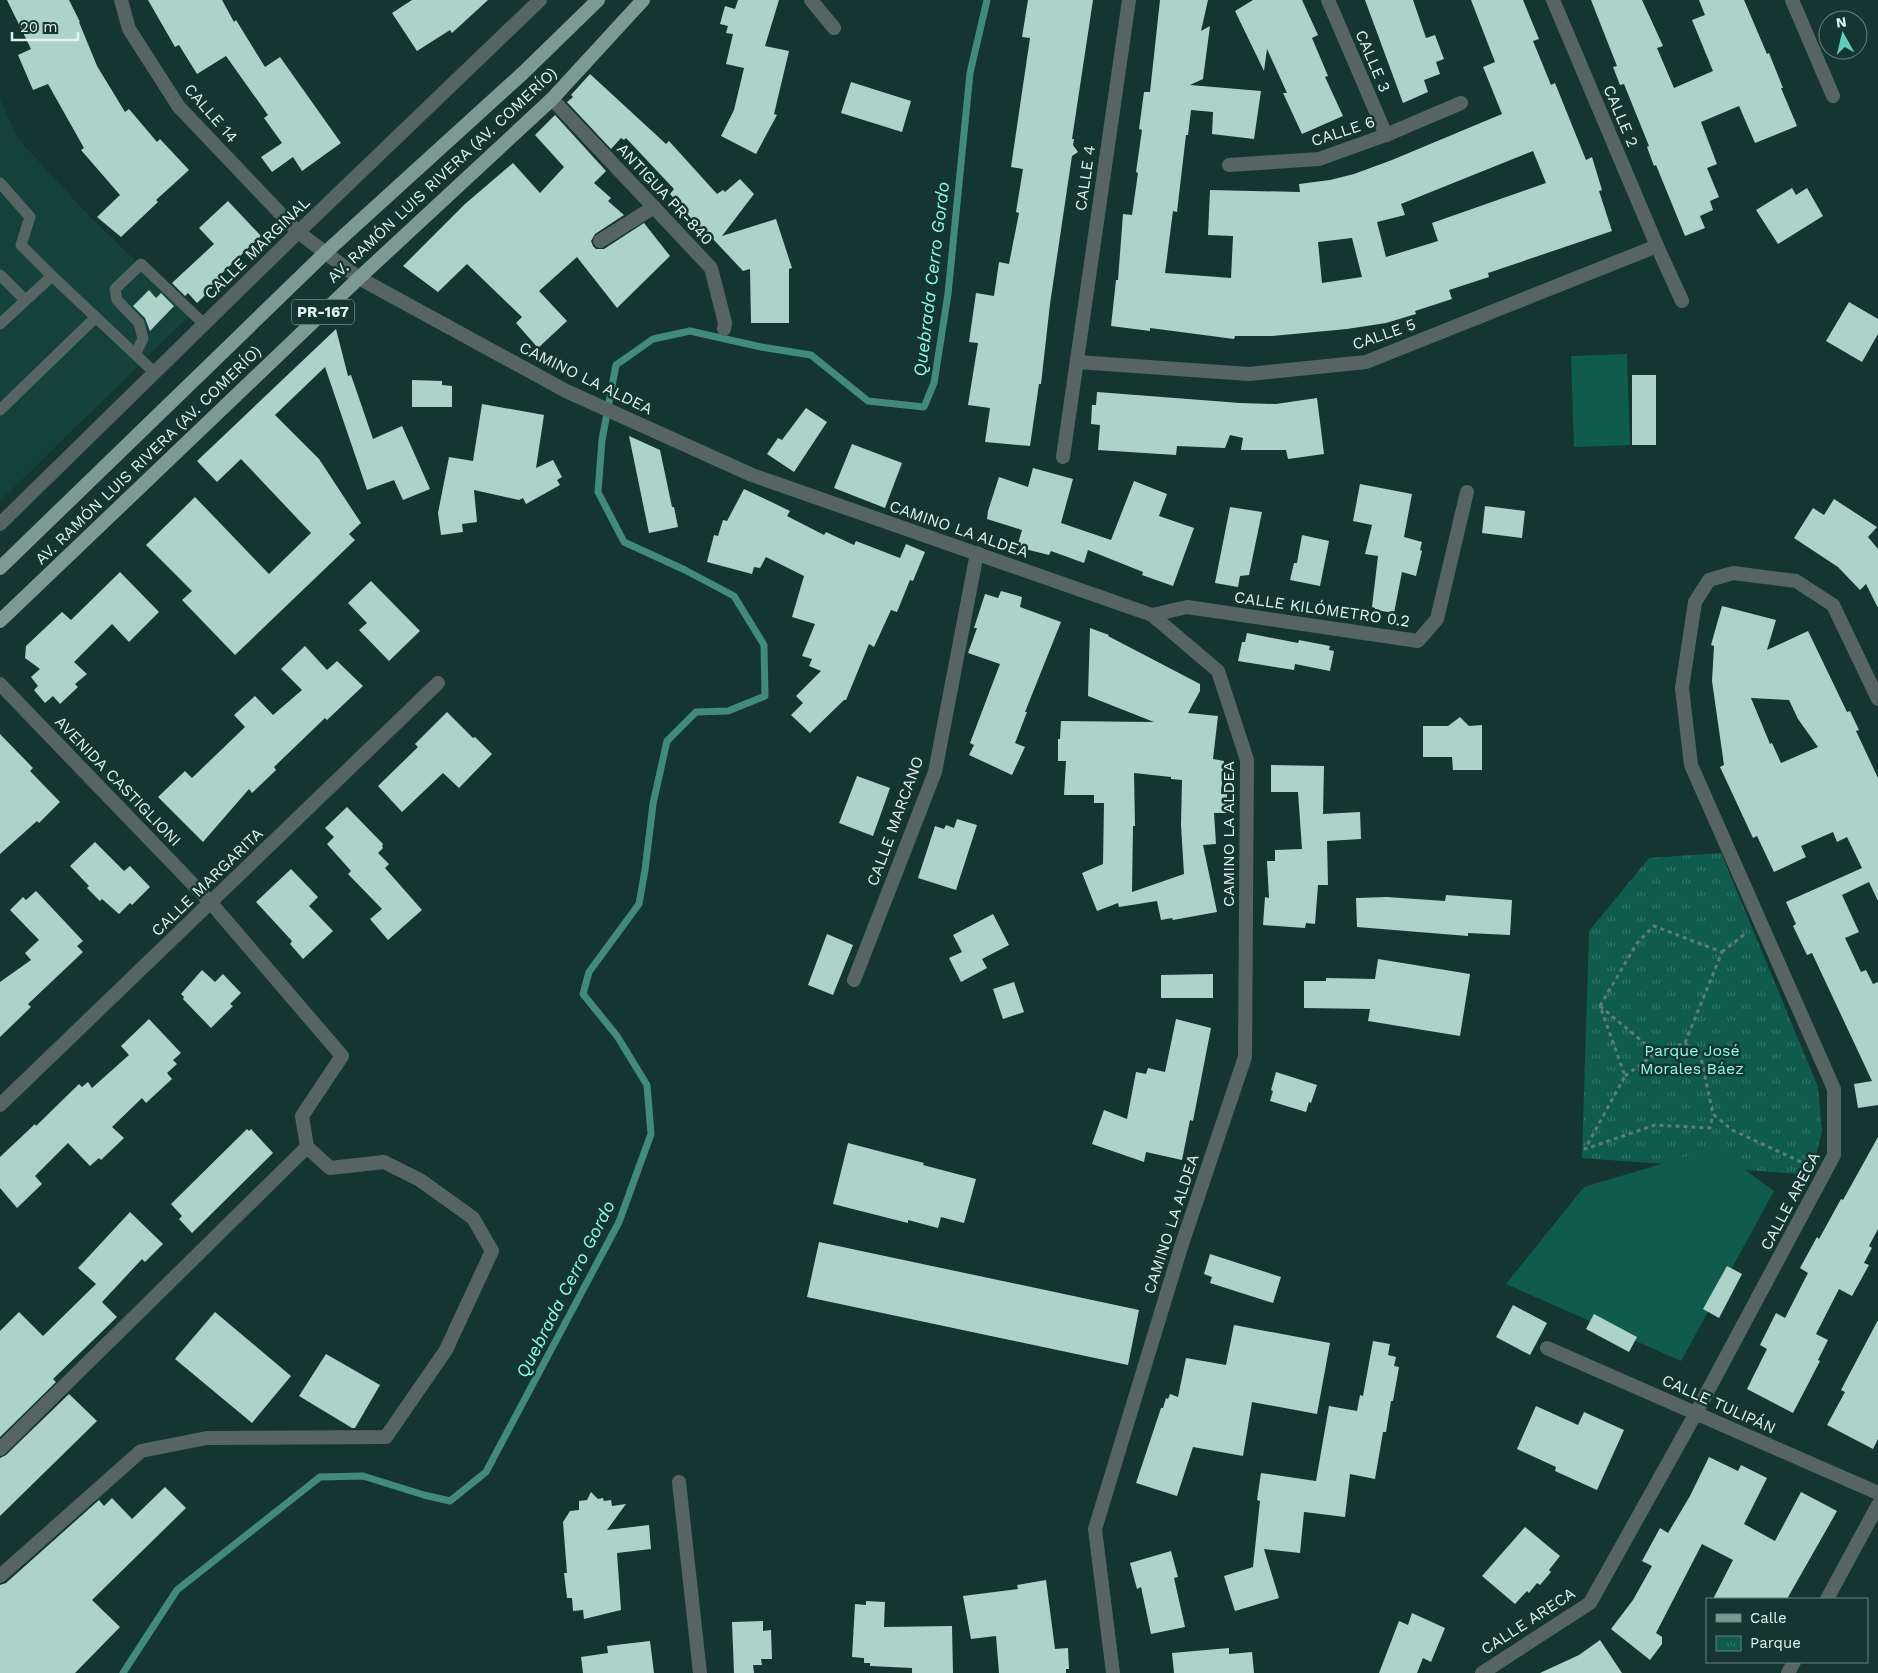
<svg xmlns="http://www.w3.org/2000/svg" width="1878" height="1673" viewBox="0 0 1878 1673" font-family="'Work Sans',sans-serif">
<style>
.built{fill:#14423a}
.park{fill:url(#park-tufts)}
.pitch{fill:#0f5c4f}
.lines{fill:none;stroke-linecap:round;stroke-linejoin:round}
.stream{stroke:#428b7c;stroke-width:7}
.building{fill:#add3c9;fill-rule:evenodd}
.path{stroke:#5f7b75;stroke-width:3;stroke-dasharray:4 4;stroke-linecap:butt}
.service{stroke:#576562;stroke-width:11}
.minor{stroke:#576562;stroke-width:14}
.tertiary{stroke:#576562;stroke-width:14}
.primary{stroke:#7c9a92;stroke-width:14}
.labels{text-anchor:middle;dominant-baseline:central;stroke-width:5;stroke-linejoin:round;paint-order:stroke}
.shield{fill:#153630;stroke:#a3bab4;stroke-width:1}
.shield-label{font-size:15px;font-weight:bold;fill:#e0f2ed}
.street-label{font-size:16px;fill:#e0f2ed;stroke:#153630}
.park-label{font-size:16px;fill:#8cf9e2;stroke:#153630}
.water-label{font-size:18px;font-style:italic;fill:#8efbe4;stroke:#153630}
</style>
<defs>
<pattern id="park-tufts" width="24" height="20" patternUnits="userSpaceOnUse" patternTransform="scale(1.25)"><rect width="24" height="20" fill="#0f5c4f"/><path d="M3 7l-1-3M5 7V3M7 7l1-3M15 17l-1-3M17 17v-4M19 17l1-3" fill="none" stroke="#327469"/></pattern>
</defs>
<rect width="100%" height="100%" fill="#153630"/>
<polygon class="built" points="0,100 19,140 89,216 191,314 0,501"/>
<polygon class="park" points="1721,853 1818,1087 1822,1131 1814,1165 1800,1174 1582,1158 1589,931 1649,858"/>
<g class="pitch">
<polygon points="1627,354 1630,445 1574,447 1571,356"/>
<polygon points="1715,1148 1774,1191 1681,1361 1506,1284 1584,1187"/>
</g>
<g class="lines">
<polyline class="stream" points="123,1673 177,1590 320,1477 363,1476 424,1495 450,1501 486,1472 619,1222 651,1134 647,1085 617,1036 583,994 589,972 639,904 645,870 653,804 667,741 696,712 728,711 765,696 764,645 734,596 685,570 624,542 598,492 602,440 616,365 653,339 690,331 761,347 811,355 868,401 924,407 934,383 948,294 970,73 987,0"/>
</g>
<g class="building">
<polygon points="7,0 69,0 80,22 79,22 97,66 125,112 129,109 157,142 160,139 189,170 156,200 158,202 121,237 97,217 120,195 81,150 84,148 48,84 33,90 18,55 31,49"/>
<polygon points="148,0 222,0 234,22 236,20 265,67 280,57 341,143 302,171 293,157 272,172 261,157 282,143 264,118 268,115 226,56 197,74 179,45 175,47"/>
<polygon points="412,0 488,0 452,33 450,30 417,51 392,13"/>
<polygon points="738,0 779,0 765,46 789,51 774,114 777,115 756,154 721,136 734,110 744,68 726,64 733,34 726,33 728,26 720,24 725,6 735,9"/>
<polygon points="1028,0 1093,0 1072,139 1074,139 1073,145 1078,152 1072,156 1069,176 1050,304 1041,384 1039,384 1030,446 985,442 990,408 968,405 978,343 969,342 976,293 994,296 999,262 1009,264 1019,213 1016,212 1023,169 1011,167 1030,38 1022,37"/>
<path d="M1160,0H1208L1201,31L1210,26L1203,79L1190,85L1261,91L1254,139L1212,134L1213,112L1191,110L1188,135H1186L1177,212L1173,211L1165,273L1231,278L1233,236L1208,235L1210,190L1300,192L1299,184L1330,180L1354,174L1392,160L1502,114L1483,67L1495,62L1471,0H1523L1539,39L1533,41L1551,85L1555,83L1586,160L1592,157L1602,190L1599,191L1612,231L1488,273L1489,277L1449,290L1452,299L1415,311L1416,314L1386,323L1347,329L1272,336H1235L1234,339L1150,328V331L1111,326L1116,280H1118L1123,214L1132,215L1138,173L1136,172L1142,130L1139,129L1144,92H1150ZM1533,151L1546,183L1432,223L1438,241L1386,257L1377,222L1405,215L1401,204ZM1352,238L1362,277L1322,283L1318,242Z"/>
<polygon points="1253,0 1302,0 1318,35 1312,38 1328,76 1325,77 1343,116 1302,134 1283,93 1287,93 1267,49 1264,71 1235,11"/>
<polygon points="1365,0 1413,0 1426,38 1435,35 1444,59 1436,62 1440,74 1424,80 1428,92 1403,103"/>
<polygon points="1591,0 1642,0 1663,46 1657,48 1674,88 1713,71 1692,20 1705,15 1699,0 1744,0 1767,54 1769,53 1783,88 1781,88 1797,126 1755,143 1739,106 1701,122 1717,164 1707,168 1719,197 1710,201 1713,210 1700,216 1705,228 1685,236 1656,165 1654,166 1647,147 1649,146 1624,84 1620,85 1613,67 1617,66"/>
<polygon points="590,74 666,144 669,141 717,194 723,190 725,192 740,179 754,194 722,236 776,219 792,268 789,269 789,323 751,323 750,269 743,271 713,239 711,241 670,194 674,189 626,138 624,140 621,138 611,149 567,102 573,97 571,95"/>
<polygon points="851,82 911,101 902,132 841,113"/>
<polygon points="555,115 606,171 594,183 611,198 608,201 624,215 595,234 591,241 593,246 596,249 604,249 644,223 670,256 617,308 577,257 539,291 567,321 538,348 516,323 522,317 467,264 438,292 403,266 465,204 513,163 540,193 564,167 535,135"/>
<polygon points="1792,188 1796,195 1807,188 1823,216 1778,244 1756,210"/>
<polygon points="228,201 261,236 218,277 221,280 197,303 188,293 185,296 172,283 214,244 199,228"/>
<polygon points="149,290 156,298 161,293 174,306 150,331 145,318 133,306"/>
<polygon points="1849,302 1878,319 1878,334 1862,362 1826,341"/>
<polygon points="336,329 348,376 351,375 373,439 402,426 430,489 403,500 394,480 367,490 325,367 275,415 319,459 361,523 349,534 355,540 235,655 182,600 192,591 146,545 195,497 269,574 311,533 241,459 217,482 197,461"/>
<rect x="1632" y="375" width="24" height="70"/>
<polygon points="412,380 442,381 442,385 452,386 452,407 412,407"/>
<polygon points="1097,392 1240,403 1276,404 1317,398 1324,454 1288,459 1286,450 1241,450 1243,438 1230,435 1225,448 1177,446 1176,455 1098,450 1100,425 1091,424 1092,405 1096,405"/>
<polygon points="482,404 544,415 536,468 553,460 562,477 557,480 560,485 526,504 523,498 519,500 474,490 477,522 462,524 463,532 441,535 438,513 449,457 473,461"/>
<polygon points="806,408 827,422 794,472 767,454 778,438 782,440"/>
<polygon points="629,436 660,450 672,507 674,507 678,527 649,533"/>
<polygon points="852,444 902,463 885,508 834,488"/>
<polygon points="1033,468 1073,479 1061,523 1111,540 1134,481 1167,494 1159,516 1194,528 1173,586 1142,575 1143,572 1088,550 1084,563 1051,551 1049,555 1017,547 1022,530 987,519 988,511 999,477 1028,487"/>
<polygon points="1360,484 1412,494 1404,537 1422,542 1420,550 1422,551 1416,576 1402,572 1394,613 1375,610 1375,608 1372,607 1378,556 1365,554 1372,525 1353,521"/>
<polygon points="744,489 790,511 787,516 824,535 826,532 854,545 856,541 900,558 906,544 925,552 913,581 910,580 897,612 891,610 874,647 869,644 846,700 844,700 810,733 791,715 803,703 796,696 821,671 809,666 812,659 802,656 815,624 792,617 804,576 766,557 760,568 754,567 752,574 707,562 714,535 718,536 723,520 727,521"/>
<polygon points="1834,499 1877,527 1868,537 1878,549 1878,608 1866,584 1860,590 1838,567 1794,538 1813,508 1824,515"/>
<polygon points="1485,506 1525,511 1522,538 1482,533"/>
<polygon points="1230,507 1262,512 1249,575 1240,576 1238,587 1215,583"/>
<polygon points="1302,535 1329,541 1320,586 1290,580 1294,563 1297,563"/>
<polygon points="120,572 159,612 129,642 112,624 74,662 87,674 75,684 78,687 60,704 53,696 45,703 34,690 38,686 31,677 40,669 25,658 26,646 62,612 71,620"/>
<polygon points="371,581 420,631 389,661 359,630 367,623 348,603"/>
<polygon points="1001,591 1022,597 1020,607 1061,622 1025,712 1027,712 1015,743 1025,747 1012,775 969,755 974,745 970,743 1000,664 968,653 977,628 974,628 985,594 998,598"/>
<path d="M1722,606L1776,620L1767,650L1808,631L1847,712L1850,711L1859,730L1856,731L1878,778V901L1869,882L1842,895L1859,932L1845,938L1861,972L1866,970L1873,984L1878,982V1105L1858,1108L1854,1084L1872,1081L1812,953L1807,955L1793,926L1796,924L1786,902L1862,868L1847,837L1837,842L1833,832L1801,846L1806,857L1774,872L1757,836L1753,838L1720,767L1724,765L1712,681L1714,646L1711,645ZM1751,698L1789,700L1798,719L1818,747L1781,763L1772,743L1770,744Z"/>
<path d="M1090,628L1109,635L1108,636L1200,684V691L1188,713L1218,716L1213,759L1224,761L1221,794H1227V813H1214L1216,844L1203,845L1217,912L1173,920L1172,918L1161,920L1157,901L1119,907L1118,903L1097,911L1082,873L1103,864L1104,803H1094V795H1064L1066,761H1058V739H1060L1061,721L1154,722L1088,696ZM1134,773L1171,777V779L1182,780L1181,825L1184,874L1132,892L1133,826H1135Z"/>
<polygon points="1247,633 1298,643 1299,640 1330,646 1329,650 1334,651 1330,671 1295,664 1294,670 1238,661 1242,642 1245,642"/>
<polygon points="305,646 327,670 337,661 363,686 327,720 325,718 274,767 276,770 275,771 252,793 249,789 203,842 158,797 185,771 192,778 245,727 234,715 255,696 273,715 302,690 281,669"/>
<polygon points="447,712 473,738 475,737 492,754 459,788 443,773 402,812 378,786 418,747 415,744"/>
<polygon points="1460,717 1469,726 1482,725 1482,770 1453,770 1452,757 1423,757 1423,726 1448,726"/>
<polygon points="0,734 33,768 30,771 60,802 39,823 37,821 0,854"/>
<polygon points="1271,765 1324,766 1323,814 1360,812 1361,839 1327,841 1328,885 1318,885 1315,924 1306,923 1305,928 1263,925 1265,897 1269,898 1267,861 1275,861 1275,850 1302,849 1298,792 1271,792"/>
<polygon points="857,776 890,788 873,836 839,823"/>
<polygon points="347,807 383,844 382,846 383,848 378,853 389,864 385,868 422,910 388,940 370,919 382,909 348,874 351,871 327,844 334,837 325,828"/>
<polygon points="957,819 977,825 956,890 918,878 935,826 944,829 946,825 954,828"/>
<polygon points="95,842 124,871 130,866 150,887 132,905 130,903 119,914 102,899 100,901 87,888 89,886 70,866"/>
<polygon points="291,869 318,897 309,906 333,931 303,959 290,944 292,941 256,902"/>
<polygon points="36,891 83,941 77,946 83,952 28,1004 31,1007 0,1037 0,982 31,960 25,953 39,940 10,910 23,897 26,900"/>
<polygon points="1446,895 1512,900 1510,935 1468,933 1468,936 1357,927 1356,898 1387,897 1445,901"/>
<polygon points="993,914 1009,945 982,959 987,968 961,982 949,958 962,952 953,935"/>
<polygon points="827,934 853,945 833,995 808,985"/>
<polygon points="1378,959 1470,974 1460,1036 1368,1021 1370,1009 1304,1008 1304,981 1326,981 1326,978 1375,979"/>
<polygon points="202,970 215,982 223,974 241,993 230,1004 233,1006 211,1028 183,999 184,997 181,994"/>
<polygon points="1213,974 1213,998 1161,998 1161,975"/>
<polygon points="1014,982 1024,1012 1003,1019 993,989"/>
<polygon points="149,1019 181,1053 173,1060 177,1064 167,1073 172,1079 146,1103 142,1098 112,1127 124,1138 101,1160 99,1158 90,1166 68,1143 35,1176 42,1184 17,1208 0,1188 0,1157 35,1124 36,1126 79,1084 82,1087 88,1082 92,1088 129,1055 121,1046"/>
<polygon points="1176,1019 1211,1028 1193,1121 1190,1120 1182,1160 1146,1152 1144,1162 1092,1144 1104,1110 1127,1119 1136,1072 1146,1074 1148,1068 1165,1072"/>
<polygon points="1276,1072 1317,1085 1311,1103 1309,1102 1306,1112 1270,1101 1273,1091 1271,1090"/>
<polygon points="247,1129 249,1131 251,1129 273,1153 192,1233 179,1219 182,1216 171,1204"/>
<polygon points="1878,1137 1878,1229 1869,1246 1872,1248 1864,1263 1869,1265 1852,1296 1839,1289 1816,1334 1828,1340 1818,1360 1820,1361 1793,1413 1747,1389 1767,1349 1760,1345 1776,1313 1785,1318 1808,1273 1800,1268 1817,1237 1819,1239 1841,1199 1843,1200"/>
<polygon points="848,1143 924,1163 923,1165 976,1179 964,1223 941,1217 938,1228 908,1220 908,1223 833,1204"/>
<polygon points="130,1212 163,1244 145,1262 142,1259 102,1302 117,1317 53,1379 56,1382 0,1437 0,1331 19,1312 43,1336 96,1284 78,1268"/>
<polygon points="819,1242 1139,1310 1128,1365 807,1297"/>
<polygon points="1210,1254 1281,1277 1273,1303 1210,1283 1212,1277 1204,1274"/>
<polygon points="1727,1266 1742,1274 1719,1318 1703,1309"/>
<polygon points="1513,1305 1547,1323 1530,1355 1496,1337"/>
<polygon points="215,1312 291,1376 252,1423 175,1359"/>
<polygon points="1594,1314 1637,1337 1629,1352 1586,1329"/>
<polygon points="1878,1320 1878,1439 1873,1449 1827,1425 1845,1392 1841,1390"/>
<polygon points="1234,1325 1330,1343 1317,1414 1252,1402 1243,1456 1193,1447 1177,1496 1136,1483 1161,1408 1163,1408 1166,1398 1168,1399 1170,1394 1178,1397 1186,1358 1226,1365"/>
<polygon points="1373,1341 1390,1344 1388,1355 1396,1357 1394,1366 1399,1367 1393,1401 1391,1401 1386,1432 1383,1432 1375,1479 1350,1474 1345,1517 1304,1512 1300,1553 1264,1549 1279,1598 1235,1611 1224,1576 1253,1567 1260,1501 1257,1500 1261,1473 1316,1481 1329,1406 1357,1411 1360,1395 1363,1396"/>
<polygon points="326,1354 380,1385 355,1428 352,1428 299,1396"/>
<polygon points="69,1394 97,1421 0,1516 0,1458 6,1455"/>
<polygon points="1536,1406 1578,1425 1584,1412 1624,1430 1597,1490 1555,1471 1556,1467 1517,1449"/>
<polygon points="1709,1457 1738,1471 1741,1465 1767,1478 1744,1524 1775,1541 1801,1492 1837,1511 1787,1599 1713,1599 1733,1560 1702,1544 1656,1633 1662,1637 1662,1644 1650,1660 1611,1629 1633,1600 1652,1566 1642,1561 1660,1528 1668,1533 1690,1496"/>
<polygon points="165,1487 186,1508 92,1600 120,1627 75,1673 0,1673 0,1585 6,1583 99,1500 104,1506 112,1498 132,1519"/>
<polygon points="591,1492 598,1499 603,1498 604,1501 611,1500 612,1506 626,1504 607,1530 649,1525 651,1549 617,1553 621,1610 584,1619 583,1610 573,1611 572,1598 567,1598 564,1573 567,1573 563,1522 570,1511 579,1510 579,1501 587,1500"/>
<polygon points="1525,1527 1560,1556 1549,1570 1551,1572 1540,1585 1537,1583 1529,1593 1527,1591 1515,1604 1482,1576"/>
<polygon points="1171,1551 1178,1577 1174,1578 1185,1627 1151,1634 1141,1587 1137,1589 1130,1563"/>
<polygon points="1046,1580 1055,1649 1068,1648 1069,1669 1066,1669 1066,1673 999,1673 996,1636 971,1639 963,1596 1018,1589 1017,1585"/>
<polygon points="866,1601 885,1602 884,1627 952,1626 953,1673 912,1673 912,1668 870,1666 870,1663 864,1663 864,1658 852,1657 855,1604 866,1605"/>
<polygon points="1412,1613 1445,1628 1431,1662 1423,1658 1417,1673 1379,1673 1399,1621 1408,1625"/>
<polygon points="763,1621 763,1631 771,1630 772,1659 761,1659 762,1665 753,1665 754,1673 734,1673 732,1622"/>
<polygon points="1600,1640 1622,1673 1540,1673 1579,1655"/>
<polygon points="650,1641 654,1673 583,1673 581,1657 608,1653 607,1646"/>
<polygon points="1229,1648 1229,1654 1252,1652 1254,1673 1174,1673 1172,1653"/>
</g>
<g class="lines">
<g class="path">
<polyline points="1722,952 1746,933"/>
<polyline points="1600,1006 1656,1053 1685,1043 1722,952 1654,926 1637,943 1600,1006 1625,1076 1585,1149 1655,1125 1710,1128 1713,1114"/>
<polyline points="1685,1043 1701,1058 1713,1114 1732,1130 1810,1166"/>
<polyline points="1625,1076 1656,1053"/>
</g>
<g class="service">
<polyline points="0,183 30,217 21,245 52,276"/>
<polyline points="0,275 25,300"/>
<polyline points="0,324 52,276 154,372"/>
<polyline points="135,354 143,339 139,323 117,300 115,289 141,264 204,324"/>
<polyline points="0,410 96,317"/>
</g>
<g class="minor">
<polyline points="121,0 129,29 179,107 298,232"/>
<polyline points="811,0 834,28"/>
<polyline points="1328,0 1386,135"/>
<polyline points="1553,0 1657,246 1682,301"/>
<polyline points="1792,0 1833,96"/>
<polyline points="552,99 711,268 725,323 724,329"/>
<polyline points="1229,165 1319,159 1386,135 1461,103"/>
<polyline points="600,241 654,207"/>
<polyline points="1077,362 1249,374 1366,362 1657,246"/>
<polyline points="1063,457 1129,0"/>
<polyline points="0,524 290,240 540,0"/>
<polyline points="1152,615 1187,607 1418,641 1437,619 1467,492"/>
<polyline points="0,684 211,903 342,1056 302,1116 307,1147 330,1168 384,1162 420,1180 473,1218 492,1251 446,1350 386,1437 207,1438 141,1451 0,1576"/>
<polyline points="854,980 935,772 977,553"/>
<polyline points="0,1105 438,683"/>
<polyline points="1547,1348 1878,1493"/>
<polyline points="0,1449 307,1147"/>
<polyline points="679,1482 700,1673"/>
<polyline points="1827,1599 1878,1505"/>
<polyline points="1482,1673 1590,1603 1696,1413 1834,1155 1834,1089 1691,765 1682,688 1695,602 1709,580 1733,573 1796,581 1833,605 1878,699"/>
<polyline points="1788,1673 1794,1662"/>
</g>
<polyline class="tertiary" points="298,232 359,278 566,391 752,475 1152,615 1218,671 1247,760 1245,1057 1181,1247 1095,1529 1113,1673"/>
<g class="primary">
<polyline points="0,568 325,253 523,73 598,0"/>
<polyline points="0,621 359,278 552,99 643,0"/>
</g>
</g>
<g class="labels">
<rect class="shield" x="292" y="299.5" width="62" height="25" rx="4"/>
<g class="shield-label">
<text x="323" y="312">PR-167</text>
</g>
<g class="street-label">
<text transform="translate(1373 61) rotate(67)">CALLE 3</text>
<text transform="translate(211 113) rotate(49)">CALLE 14</text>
<text transform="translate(1621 116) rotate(67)">CALLE 2</text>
<text transform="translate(1343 131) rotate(-18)">CALLE 6</text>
<text transform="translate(442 175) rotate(-43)">AV. RAMÓN LUIS RIVERA (AV. COMERÍO)</text>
<text transform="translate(1085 178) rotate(-82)">CALLE 4</text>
<text transform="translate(665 194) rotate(47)">ANTIGUA PR-840</text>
<text transform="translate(257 248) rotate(-44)">CALLE MARGINAL</text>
<text transform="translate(1384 334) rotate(-19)">CALLE 5</text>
<text transform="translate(586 378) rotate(26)">CAMINO LA ALDEA</text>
<text transform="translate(148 455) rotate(-44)">AV. RAMÓN LUIS RIVERA (AV. COMERÍO)</text>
<text transform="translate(959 529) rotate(19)">CAMINO LA ALDEA</text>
<text transform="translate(1322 609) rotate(8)">CALLE KILÓMETRO 0.2</text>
<text transform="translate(118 781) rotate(46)">AVENIDA CASTIGLIONI</text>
<text transform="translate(895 821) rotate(-70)">CALLE MARCANO</text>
<text transform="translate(1228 834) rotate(-90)">CAMINO LA ALDEA</text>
<text transform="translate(207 882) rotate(-44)">CALLE MARGARITA</text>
<text transform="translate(1790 1201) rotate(-62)">CALLE ARECA</text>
<text transform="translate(1171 1224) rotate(-72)">CAMINO LA ALDEA</text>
<text transform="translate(1719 1404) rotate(24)">CALLE TULIPÁN</text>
<text transform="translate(1528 1621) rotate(-33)">CALLE ARECA</text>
</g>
<g class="park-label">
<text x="1692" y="1050">Parque José<tspan x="1692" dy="18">Morales Báez</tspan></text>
</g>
<g class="water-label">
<text transform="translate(931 279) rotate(-83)">Quebrada Cerro Gordo</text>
<text transform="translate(565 1289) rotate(-63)">Quebrada Cerro Gordo</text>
</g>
</g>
<rect x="1706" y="1598" width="162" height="65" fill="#153630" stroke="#66817c"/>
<rect x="1716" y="1614" width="25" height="8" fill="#7c9a92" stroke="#66817c"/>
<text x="1750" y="1623" font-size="15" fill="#e0f2ed">Calle</text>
<rect x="1716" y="1636" width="25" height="15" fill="url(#park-tufts)" stroke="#66817c"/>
<text x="1750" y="1648" font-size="15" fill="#e0f2ed">Parque</text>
<g transform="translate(1843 35) rotate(352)"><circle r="24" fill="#153630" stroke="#66817c"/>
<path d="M0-4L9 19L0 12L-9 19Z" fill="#5eceb8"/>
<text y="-8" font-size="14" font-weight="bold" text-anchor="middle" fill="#e0f2ed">N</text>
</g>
<path d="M12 32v8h66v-8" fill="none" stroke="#e0f2ed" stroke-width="2.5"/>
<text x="20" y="32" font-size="15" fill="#e0f2ed" stroke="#153630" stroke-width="4" paint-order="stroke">20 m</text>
</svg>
